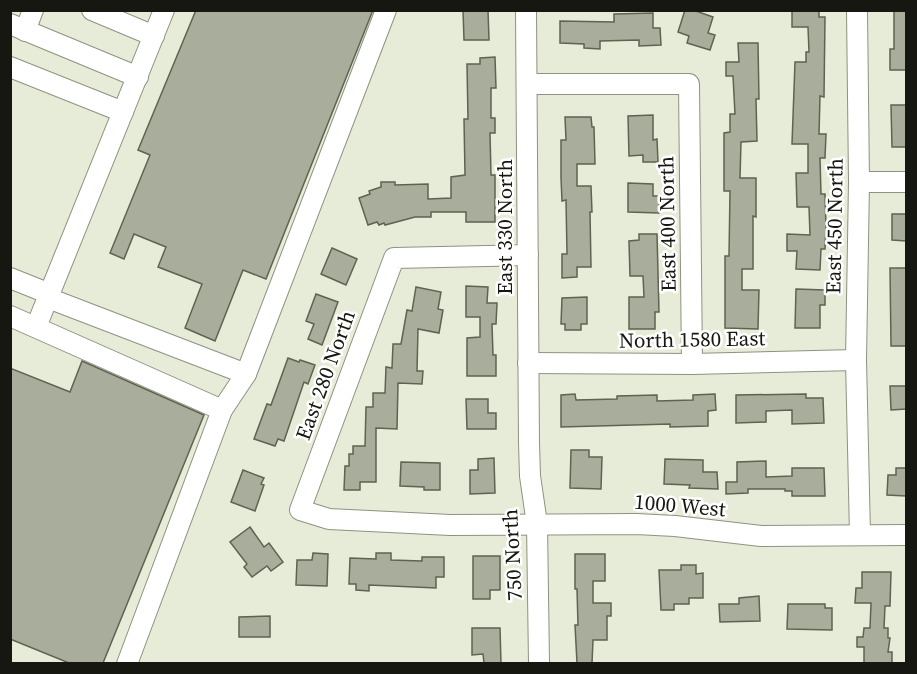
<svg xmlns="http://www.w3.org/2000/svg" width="917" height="674" viewBox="0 0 917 674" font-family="'Source Serif 4',serif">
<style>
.building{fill:#a8ae9b;stroke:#5e6352;stroke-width:1.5}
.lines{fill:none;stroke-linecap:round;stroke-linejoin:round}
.minor-casing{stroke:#8d9380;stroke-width:22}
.minor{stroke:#fff;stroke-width:20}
.labels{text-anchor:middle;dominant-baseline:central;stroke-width:5;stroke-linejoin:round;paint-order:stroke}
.street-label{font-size:21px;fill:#151710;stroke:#fff}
</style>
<rect width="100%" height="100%" fill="#e6ecd7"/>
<g class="building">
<polygon points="196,10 373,10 266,279 243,270 215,341 185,328 202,284 158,267 166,247 134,234 124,259 110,253 150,155 138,150"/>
<polygon points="463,10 488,10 489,40 464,40"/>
<polygon points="685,10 693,10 713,17 708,33 715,35 710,50 687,43 689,36 678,32"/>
<polygon points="792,10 819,10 819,17 825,17 824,97 820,96 819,134 826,134 825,158 820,158 821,194 825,194 826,227 825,249 821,249 820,270 796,269 797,251 787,251 787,234 810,235 809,207 797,207 796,173 808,173 808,144 792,144 795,62 806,62 806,52 809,52 808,27 792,27"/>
<polygon points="894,10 906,10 906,70 890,70 890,49 894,49"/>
<polygon points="653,13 653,28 660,28 661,45 639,46 639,40 600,41 600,49 584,48 584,44 560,43 560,21 614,22 614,14"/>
<polygon points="738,43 758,43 759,99 756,99 757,141 741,142 740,178 756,178 756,217 753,216 753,269 742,269 742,290 759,290 758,329 725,328 725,256 729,256 730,191 724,191 724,133 730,132 730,114 735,114 733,76 726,76 726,62 739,62"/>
<polygon points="495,57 496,88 491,88 491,118 495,118 495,133 490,133 491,175 495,175 495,222 466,222 466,212 431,212 431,217 415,217 385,225 384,223 379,225 377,222 368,225 359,198 370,194 369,191 381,187 381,182 395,182 395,185 428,184 428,199 451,198 451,177 465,175 464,119 468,119 467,64 480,64 480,58"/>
<polygon points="891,105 906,105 906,147 892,147"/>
<polygon points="653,115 653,140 657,139 658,162 643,162 643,155 629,156 628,116"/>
<polygon points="565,117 591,117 592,127 594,127 595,164 577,164 577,186 591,186 592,212 590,212 591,267 577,267 577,277 562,278 562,254 567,254 566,200 562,201 561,178 561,140 566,140"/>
<polygon points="628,183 653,184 653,196 659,196 659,213 628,212"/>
<polygon points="892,214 906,214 906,241 892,240"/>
<polygon points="639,234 657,234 659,312 655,312 655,329 629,329 629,297 644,297 643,276 630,276 629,241 639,240"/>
<polygon points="332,248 357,259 346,285 321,274"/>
<polygon points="890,268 906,268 906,346 891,346"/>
<polygon points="466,286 488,287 487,303 497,303 496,324 492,324 493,355 496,355 496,376 467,376 467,338 480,337 480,317 466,317"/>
<polygon points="416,287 441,292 438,309 443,310 439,333 418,329 417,371 423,371 422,384 398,383 397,429 376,428 376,482 360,482 360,490 344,490 345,466 349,466 349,454 353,454 353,446 365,446 366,407 373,407 373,393 385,393 386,367 392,368 393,344 401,344 407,310 412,311"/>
<polygon points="796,289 825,290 825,305 820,305 820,328 795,328"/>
<polygon points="316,294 338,302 322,345 308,339 314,324 306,321"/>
<polygon points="587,297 587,324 581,324 581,330 565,330 565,324 561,324 562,298"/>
<polygon points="288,358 299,362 300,360 315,365 308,384 304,382 284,441 278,439 275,446 254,439 267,404 271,405"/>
<polygon points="82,361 204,415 103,663 69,663 10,639 10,368 70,392"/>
<polygon points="890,386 906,386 906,409 891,410"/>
<polygon points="575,394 576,400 617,399 617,396 657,395 657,401 693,400 693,395 715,394 716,410 708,411 708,426 670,427 670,424 561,427 561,395"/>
<polygon points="806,394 806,398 823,398 824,423 792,424 792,410 766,411 766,422 736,423 736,395"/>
<polygon points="466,399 488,399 488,413 496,413 496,429 467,429"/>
<polygon points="571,450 589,450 589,457 602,457 601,489 570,488"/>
<polygon points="494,458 495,493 470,494 470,470 478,470 478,459"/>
<polygon points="665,459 703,460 703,472 717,472 718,489 689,488 690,485 664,484"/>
<polygon points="766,461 766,477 792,476 792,468 824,468 825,496 792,496 792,491 785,491 785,489 748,489 748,493 726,494 726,482 737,482 737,462"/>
<polygon points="401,462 440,463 440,490 424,490 424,487 400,486"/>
<polygon points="896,468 906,468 906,496 887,495 888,475 896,475"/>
<polygon points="243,470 264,478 261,484 264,485 255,511 231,502"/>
<polygon points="250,527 264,547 269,543 283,562 271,571 267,566 252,577 244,567 247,564 230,542"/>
<polygon points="313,553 328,554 327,586 296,585 297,560 312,560"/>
<polygon points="376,553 391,553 391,560 422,561 422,557 444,557 444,577 436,577 436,588 369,585 369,591 356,590 356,584 349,584 350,558 376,559"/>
<polygon points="575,554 605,554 605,581 593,581 593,603 611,603 611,616 607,616 607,640 593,640 592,663 577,663 575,625 578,625 577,589 575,589"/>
<polygon points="473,556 500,556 500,590 490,590 490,599 473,599"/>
<polygon points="681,565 696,565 696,574 703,573 703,598 689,598 689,604 674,604 674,610 661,610 659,570 681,570"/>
<polygon points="862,572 891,572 890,606 885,606 884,628 888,628 888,638 890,638 888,652 892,652 892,663 864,663 864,647 857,647 857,637 863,637 864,628 870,628 871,603 855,603 856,588 862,588"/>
<polygon points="759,596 760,621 720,622 719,604 739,604 739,598"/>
<polygon points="788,604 825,604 825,608 832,608 832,630 787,629"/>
<polygon points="270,616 270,637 239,637 239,617"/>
<polygon points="472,628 500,628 501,663 484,663 483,654 472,655"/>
</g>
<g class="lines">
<defs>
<g id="minor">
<polyline points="92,10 154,36"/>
<polyline points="526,10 529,443 530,476 537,524 539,664"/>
<polyline points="857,10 859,182 856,360 860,535"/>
<polyline points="10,24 138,77"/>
<polyline points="25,31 33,10"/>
<polyline points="10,67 123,112"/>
<polyline points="527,84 689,84 692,364"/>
<polyline points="859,182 906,182"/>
<polyline points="528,255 394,258 300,510 329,519 450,525 636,524 675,526 761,536 906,535"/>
<polyline points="10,278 50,294"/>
<polyline points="48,298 246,374 386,10"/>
<polyline points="10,316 222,410 127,664"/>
<polyline points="36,327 164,10"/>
<polyline points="528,363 692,364 856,360"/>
<polyline points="222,410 246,374"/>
</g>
</defs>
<use href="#minor" class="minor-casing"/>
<use href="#minor" class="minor"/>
</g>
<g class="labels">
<g class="street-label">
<text transform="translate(667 224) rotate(-91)">East 400 North</text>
<text transform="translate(834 226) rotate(-89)">East 450 North</text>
<text transform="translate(504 227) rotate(-90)">East 330 North</text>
<text transform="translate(692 339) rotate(-1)">North 1580 East</text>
<text transform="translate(325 375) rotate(-70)">East 280 North</text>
<text transform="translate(680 505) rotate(5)">1000 West</text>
<text transform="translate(512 555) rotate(-93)">750 North</text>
</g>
</g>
<rect width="917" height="674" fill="none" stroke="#151710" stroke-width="24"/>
</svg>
